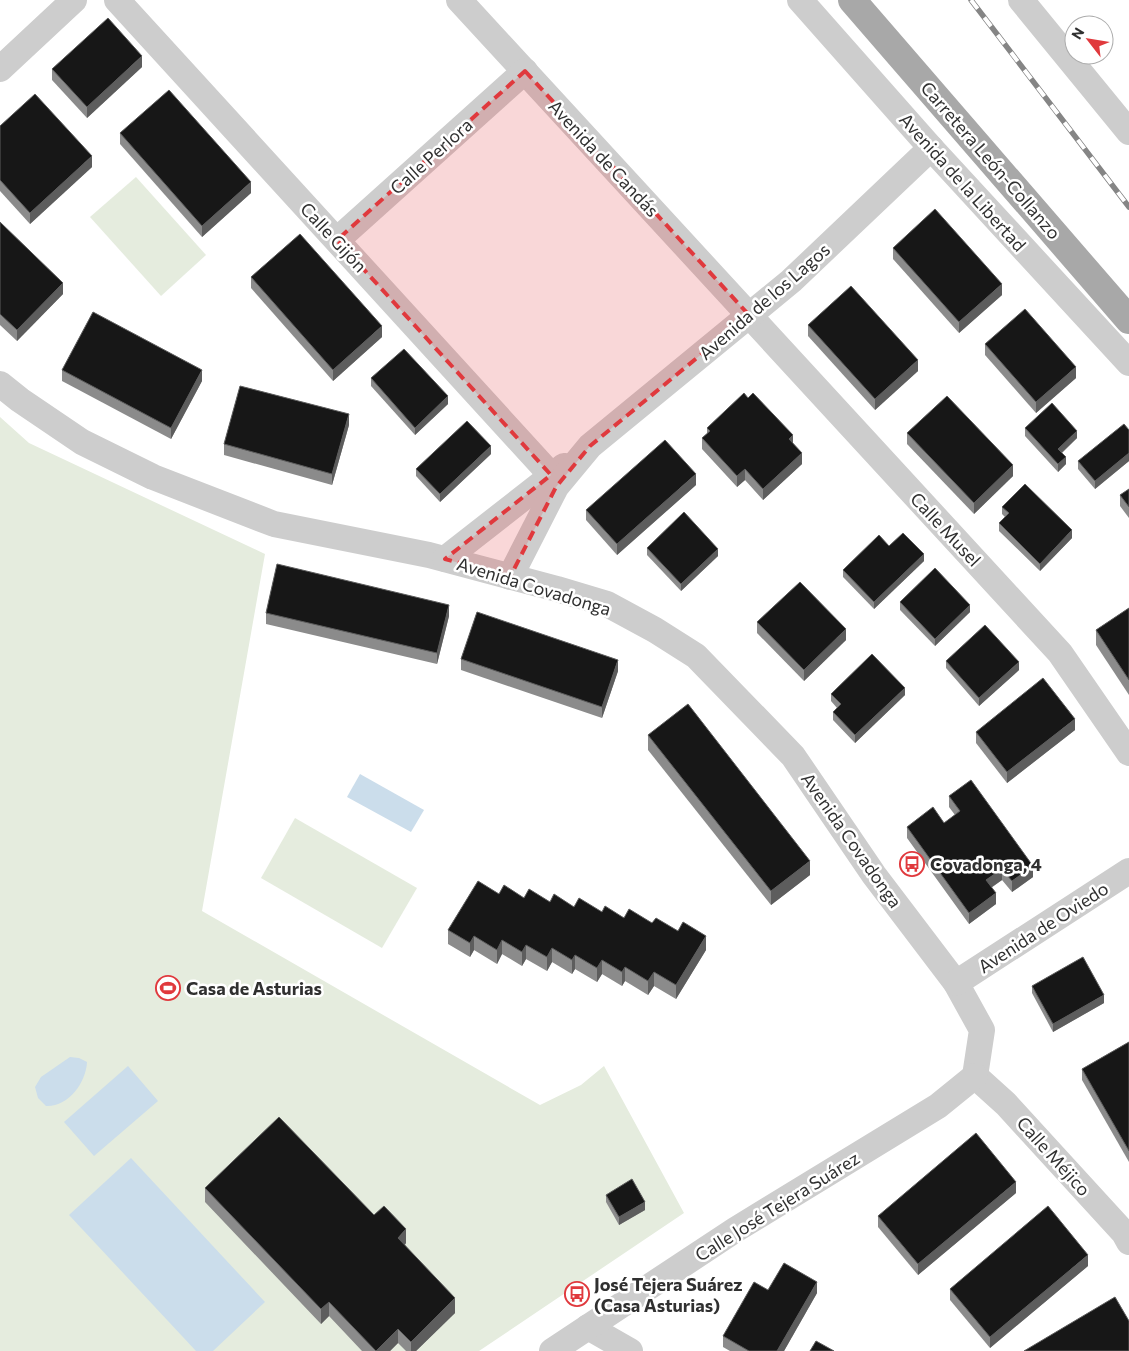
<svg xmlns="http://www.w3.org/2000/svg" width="1129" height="1351" viewBox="0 0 1129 1351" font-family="Commissioner,sans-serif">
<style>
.green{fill:#e5ecde}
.water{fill:#cbddeb}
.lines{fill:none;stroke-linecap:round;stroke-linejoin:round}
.minor{stroke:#cdcdcd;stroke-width:26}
.major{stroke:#a8a8a8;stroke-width:28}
.rail-casing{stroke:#858585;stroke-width:5.5}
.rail{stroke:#fff;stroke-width:4;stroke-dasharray:11;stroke-linecap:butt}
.wall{fill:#8b8b8b}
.shaded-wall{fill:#5d5d5d}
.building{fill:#171717;stroke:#5d5d5d}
.marked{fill:#e0393d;fill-opacity:0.2;stroke:#e0393d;stroke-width:4;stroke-dasharray:10 6;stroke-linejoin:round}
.labels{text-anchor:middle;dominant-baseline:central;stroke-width:5;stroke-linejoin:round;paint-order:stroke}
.street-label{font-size:18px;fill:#303030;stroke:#fff}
.poi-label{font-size:18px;font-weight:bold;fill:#303030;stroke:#fff;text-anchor:start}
</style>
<rect width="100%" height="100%" fill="#fff"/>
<g class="green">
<polygon points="136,177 206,255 161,296 90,217"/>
<polygon points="0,417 29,443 265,554 202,911 540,1105 581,1085 604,1066 684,1213 479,1351 0,1351"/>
<polygon points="295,818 417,888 382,948 261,878"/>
</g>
<g class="water">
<polygon points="360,774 424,810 411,832 347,797"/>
<path d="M70,1057L79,1058L87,1062C86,1083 68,1107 46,1106L38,1098L35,1087L41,1077Z"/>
<polygon points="128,1066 158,1101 94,1156 64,1122"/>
<polygon points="131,1158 265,1302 213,1351 196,1351 69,1215"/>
</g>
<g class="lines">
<g class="minor">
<polyline points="117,0 551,475"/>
<polyline points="459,0 1060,653 1129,753"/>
<polyline points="800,0 931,148 1129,363"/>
<polyline points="1021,0 1129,132"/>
<polyline points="0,69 74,0"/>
<polyline points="337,240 525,71"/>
<polyline points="0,384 20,400 82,442 153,477 274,524 429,555 557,589 607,604 655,630 696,656 793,756 874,875 956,983 982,1030 975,1076"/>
<polyline points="445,559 564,466"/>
<polyline points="510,577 556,487 590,446 791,281 931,148"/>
<polyline points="956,983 1129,871"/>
<polyline points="975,1076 1006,1104 1124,1233 1129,1242"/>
<polyline points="588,1327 630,1351"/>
<polyline points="552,1351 735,1230 938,1106 975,1076"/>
</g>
<polyline class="major" points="852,0 1129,320"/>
<defs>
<polyline id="rail" points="971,0 1129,207"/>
</defs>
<use href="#rail" class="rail-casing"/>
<use href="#rail" class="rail"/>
</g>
<g class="wall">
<polygon points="142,67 87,118 52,80 52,69"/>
<polygon points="0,126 92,167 30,224 0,191"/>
<polygon points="120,133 251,193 202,237 120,144"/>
<polygon points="0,222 63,294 17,341 0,325"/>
<polygon points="893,248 1002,295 959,333 893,259"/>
<polygon points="251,277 382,337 333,381 251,288"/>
<polygon points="808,325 918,371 875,410 808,336"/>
<polygon points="985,344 1076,378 1036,413 985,355"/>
<polygon points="62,370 202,381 171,439 62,381"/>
<polygon points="371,378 448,404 415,435 371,386"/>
<polygon points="349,425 332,485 224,455 224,444"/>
<polygon points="707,428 793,444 802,464 763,500 745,480 737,487 702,449 702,438 707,434"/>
<polygon points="1025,428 1077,438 1062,453 1066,464 1058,472 1025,436"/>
<polygon points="1129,430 1129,461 1095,489 1078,469 1078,461"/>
<polygon points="907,433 1013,476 974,514 907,444"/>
<polygon points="491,454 440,502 416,476 416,469"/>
<polygon points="696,485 617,555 586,520 586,510"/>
<polygon points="1129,489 1129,518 1120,506 1120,495"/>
<polygon points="1002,507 1072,538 1040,571 999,531 999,523 1005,517 1002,514"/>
<polygon points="889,546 924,561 874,609 843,577 843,570"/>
<polygon points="647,548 718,556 681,591 647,555"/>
<polygon points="900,602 970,612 935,646 900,610"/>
<polygon points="1129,608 1129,695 1096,645 1096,630"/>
<polygon points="266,613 449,616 437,664 266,624"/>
<polygon points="757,622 846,640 804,681 757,633"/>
<polygon points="461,659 618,671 602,718 461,670"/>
<polygon points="946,661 1019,670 979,706 946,668"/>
<polygon points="831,694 905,695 855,743 833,720 833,712 837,708 831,701"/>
<polygon points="1075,730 1007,783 976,743 976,732"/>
<polygon points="648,735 810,875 771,905 648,750"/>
<polygon points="949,796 1033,877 1012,892 1002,880 991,888 996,904 969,924 907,838 907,827 944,823 955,815 949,807"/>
<polygon points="499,894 550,902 652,923 706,950 676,999 654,986 648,995 625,981 622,986 602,974 597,982 575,969 572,974 552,962 547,971 526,959 522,966 502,954 497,964 474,950 470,957 448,944 448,930"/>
<polygon points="1032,986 1104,1003 1053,1032 1032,993"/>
<polygon points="1129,1042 1129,1162 1082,1080 1082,1069"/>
<polygon points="205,1188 374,1215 406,1243 405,1245 455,1313 416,1351 406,1351 398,1343 390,1351 362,1351 329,1316 321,1324 205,1202"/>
<polygon points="1016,1193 918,1275 878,1227 878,1216"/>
<polygon points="606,1195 645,1210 619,1225 606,1202"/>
<polygon points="1088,1266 990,1348 950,1300 950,1289"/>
<polygon points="768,1290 817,1293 784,1351 730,1351 723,1347 723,1336"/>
</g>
<g class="shaded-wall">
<polygon points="142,56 142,67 87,118 87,107"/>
<polygon points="92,156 92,167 30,224 30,213"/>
<polygon points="251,182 251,193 202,237 202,226"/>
<polygon points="63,283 63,294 17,341 17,330"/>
<polygon points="1002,284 1002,295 959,333 959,322"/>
<polygon points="382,326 382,337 333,381 333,370"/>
<polygon points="918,360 918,371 875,410 875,399"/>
<polygon points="1076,367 1076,378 1036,413 1036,402"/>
<polygon points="202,370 202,381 171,439 171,428"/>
<polygon points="448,396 448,404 415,435 415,428"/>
<polygon points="349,414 349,425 332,485 332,474"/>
<polygon points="1077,431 1077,438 1058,456 1058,449"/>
<polygon points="793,435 793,446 789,439"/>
<polygon points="491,446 491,454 440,502 440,494"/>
<polygon points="802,453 802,464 763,500 763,489"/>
<polygon points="1129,453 1129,461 1095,489 1095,481"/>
<polygon points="1066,457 1066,464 1058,472 1058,464"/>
<polygon points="1013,465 1013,476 974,514 974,503"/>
<polygon points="745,469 745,480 737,487 737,476"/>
<polygon points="696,474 696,485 617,555 617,544"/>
<polygon points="1072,530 1072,538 1040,571 1040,564"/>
<polygon points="718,549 718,556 681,591 681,584"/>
<polygon points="924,554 924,561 874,609 874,602"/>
<polygon points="449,605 449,616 437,664 437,653"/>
<polygon points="970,605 970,612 935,646 935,639"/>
<polygon points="846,629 846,640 804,681 804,670"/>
<polygon points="618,660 618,671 602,718 602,707"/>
<polygon points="1019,662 1019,670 979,706 979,698"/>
<polygon points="905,688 905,695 855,743 855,735"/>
<polygon points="1075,719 1075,730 1007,783 1007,772"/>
<polygon points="810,861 810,875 771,905 771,891"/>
<polygon points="1033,866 1033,877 1012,892 1012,881"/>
<polygon points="1002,869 1002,880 986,891 986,880"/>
<polygon points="996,893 996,904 969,924 969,913"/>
<polygon points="474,936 474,950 470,957 470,943"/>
<polygon points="706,936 706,950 676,999 676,985"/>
<polygon points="502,940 502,954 497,964 497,950"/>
<polygon points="526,945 526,959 522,966 522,952"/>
<polygon points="552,948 552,962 547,971 547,957"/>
<polygon points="575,955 575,969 572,974 572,960"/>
<polygon points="602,960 602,974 597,982 597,968"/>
<polygon points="625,967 625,981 622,986 622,972"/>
<polygon points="654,972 654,986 648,995 648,981"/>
<polygon points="1104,995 1104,1003 1053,1032 1053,1024"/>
<polygon points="1016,1182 1016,1193 918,1275 918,1264"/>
<polygon points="645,1202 645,1210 619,1225 619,1217"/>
<polygon points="406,1229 406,1243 398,1252 398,1238"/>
<polygon points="1088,1255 1088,1266 990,1348 990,1337"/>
<polygon points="817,1282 817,1293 784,1351 777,1351"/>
<polygon points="455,1298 455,1313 416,1351 411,1351 411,1342"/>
<polygon points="329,1302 329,1316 321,1324 321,1309"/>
<polygon points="398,1329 398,1343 390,1351 376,1351"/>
</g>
<g class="building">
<polygon points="108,18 142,56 87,107 52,69"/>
<polygon points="169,90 251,182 202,226 120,133"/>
<polygon points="35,94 92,156 30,213 0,180 0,126"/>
<polygon points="935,209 1002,284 959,322 893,248"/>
<polygon points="0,222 63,283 17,330 0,314"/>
<polygon points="300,234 382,326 333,370 251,277"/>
<polygon points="851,286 918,360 875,399 808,325"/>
<polygon points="1025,309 1076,367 1036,402 985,344"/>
<polygon points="93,312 202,370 171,428 62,370"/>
<polygon points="404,349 448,396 415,428 371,378"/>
<polygon points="240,386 349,414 332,474 224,444"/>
<polygon points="744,393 748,398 753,393 793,435 789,439 802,453 763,489 745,469 737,476 702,438 710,431 707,428"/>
<polygon points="947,396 1013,465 974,503 907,433"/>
<polygon points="1052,403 1077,431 1058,449 1066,457 1058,464 1025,428"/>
<polygon points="467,421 491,446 440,494 416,469"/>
<polygon points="1124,424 1129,430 1129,453 1095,481 1078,461"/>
<polygon points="665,440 696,474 617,544 586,510"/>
<polygon points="1025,484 1072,530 1040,564 999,523 1009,513 1002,507"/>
<polygon points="1129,489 1129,507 1120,495"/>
<polygon points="684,512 718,549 681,584 647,548"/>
<polygon points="903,533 924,554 874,602 843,570 879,535 889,546"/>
<polygon points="277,564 449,605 437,653 266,613"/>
<polygon points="935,568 970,605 935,639 900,602"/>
<polygon points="800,582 846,629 804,670 757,622"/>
<polygon points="1129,608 1129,680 1096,630"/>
<polygon points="477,612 618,660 602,707 461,659"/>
<polygon points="985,625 1019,662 979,698 946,661"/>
<polygon points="872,654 905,688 855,735 833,712 841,704 831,694"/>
<polygon points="1043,678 1075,719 1007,772 976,732"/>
<polygon points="688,704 810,861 771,891 648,735"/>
<polygon points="971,780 1033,866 1012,881 1002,869 986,880 996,893 969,913 907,827 933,807 944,823 960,811 949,796"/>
<polygon points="478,881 499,894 504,885 524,898 529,889 550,902 554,894 574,907 579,898 602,912 605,906 624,918 629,909 652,923 656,918 678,931 683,922 706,936 676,985 654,972 648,981 625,967 622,972 602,960 597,968 575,955 572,960 552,948 547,957 526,945 522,952 502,940 497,950 474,936 470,943 448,930"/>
<polygon points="1083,957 1104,995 1053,1024 1032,986"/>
<polygon points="1129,1042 1129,1151 1082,1069"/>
<polygon points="279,1117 374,1215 384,1206 406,1229 398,1238 455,1298 411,1342 398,1329 376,1351 329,1302 321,1309 205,1188"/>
<polygon points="976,1133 1016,1182 918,1264 878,1216"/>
<polygon points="632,1179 645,1202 619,1217 606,1195"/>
<polygon points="1048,1206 1088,1255 990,1337 950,1289"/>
<polygon points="784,1263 817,1282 777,1351 749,1351 723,1336 754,1282 768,1290"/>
<polygon points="1115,1297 1129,1321 1129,1351 1024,1351"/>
<polygon points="816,1341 834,1351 810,1351"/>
</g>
<path class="marked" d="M525,71L749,315L590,446L556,487L510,577L445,559L551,475L337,240Z"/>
<defs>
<symbol id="bus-ring" viewBox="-11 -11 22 22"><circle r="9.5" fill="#fff" stroke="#e0393d" stroke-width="1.5"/><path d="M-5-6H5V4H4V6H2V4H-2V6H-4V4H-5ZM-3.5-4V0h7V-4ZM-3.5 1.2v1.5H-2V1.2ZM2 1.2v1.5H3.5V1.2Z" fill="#e0393d"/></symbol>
<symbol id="stadium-ring" viewBox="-11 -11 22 22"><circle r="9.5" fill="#fff" stroke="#e0393d" stroke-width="1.5"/><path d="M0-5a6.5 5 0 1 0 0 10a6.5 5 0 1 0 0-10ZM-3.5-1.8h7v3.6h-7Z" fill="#e0393d"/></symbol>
</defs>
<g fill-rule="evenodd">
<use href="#bus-ring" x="898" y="850" width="28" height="28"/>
<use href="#stadium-ring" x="154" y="974" width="28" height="28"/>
<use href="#bus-ring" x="563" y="1280" width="28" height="28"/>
</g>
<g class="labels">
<g class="street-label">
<text transform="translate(431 156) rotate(-42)">Calle Perlora</text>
<text transform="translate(604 158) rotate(47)">Avenida de Candás</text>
<text transform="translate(991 160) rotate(49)">Carretera León-Collanzo</text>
<text transform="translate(963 182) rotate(48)">Avenida de la Libertad</text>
<text transform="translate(334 237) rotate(47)">Calle Gijón</text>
<text transform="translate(764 301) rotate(-41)">Avenida de los Lagos</text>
<text transform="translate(946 529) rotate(47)">Calle Musel</text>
<text transform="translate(534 586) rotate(17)">Avenida Covadonga</text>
<text transform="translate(852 840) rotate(55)">Avenida Covadonga</text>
<text transform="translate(1043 927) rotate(-33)">Avenida de Oviedo</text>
<text transform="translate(1054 1156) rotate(48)">Calle Méjico</text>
<text transform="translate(777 1206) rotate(-32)">Calle José Tejera Suárez</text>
</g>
<g class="poi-label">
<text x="930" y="864">Covadonga, 4</text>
<text x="186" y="988">Casa de Asturias</text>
<text x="594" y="1284">José Tejera Suárez<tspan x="594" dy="21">(Casa Asturias)</tspan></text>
</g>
</g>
<g transform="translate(1089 40) rotate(301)"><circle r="24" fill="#ffffff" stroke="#acacac"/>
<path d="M0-4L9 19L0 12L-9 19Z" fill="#e0393d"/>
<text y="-8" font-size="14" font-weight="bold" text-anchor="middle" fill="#303030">N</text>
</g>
</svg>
